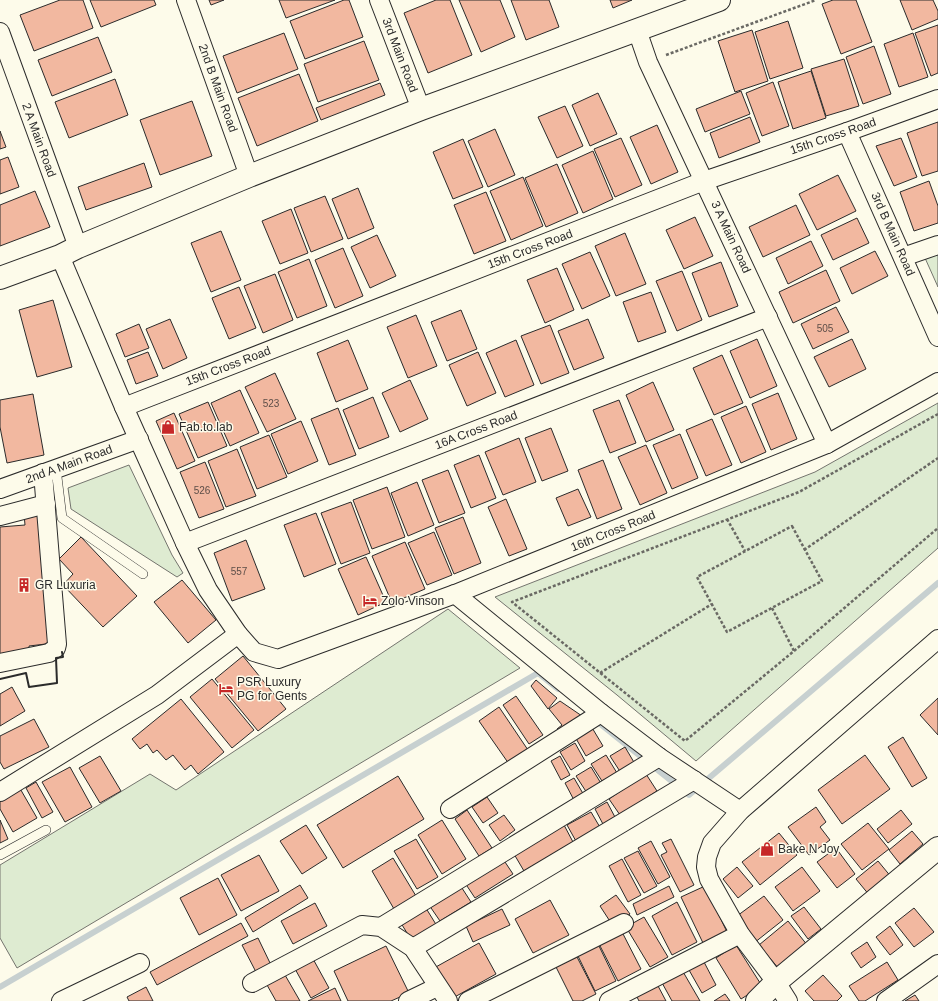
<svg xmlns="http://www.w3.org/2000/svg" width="938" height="1001" viewBox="0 0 938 1001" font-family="Arial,sans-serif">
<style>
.green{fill:#deebd1;stroke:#74746e}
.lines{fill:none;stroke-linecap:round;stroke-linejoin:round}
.stream{stroke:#c7d0d0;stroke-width:6}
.building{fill:#f2b8a0;stroke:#2b2b2b}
.service-casing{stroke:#2b2b2b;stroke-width:10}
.minor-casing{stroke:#2b2b2b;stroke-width:20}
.tertiary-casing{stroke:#2b2b2b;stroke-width:24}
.path{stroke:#6a6964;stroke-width:2.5;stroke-dasharray:3 2;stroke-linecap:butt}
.service{stroke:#fdfbea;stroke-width:9}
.minor{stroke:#fdfbea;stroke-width:18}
.tertiary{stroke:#fdfbea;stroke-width:22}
.wall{stroke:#2b2b2b;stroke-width:2}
.labels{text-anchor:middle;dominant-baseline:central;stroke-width:3;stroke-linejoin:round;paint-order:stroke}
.number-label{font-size:10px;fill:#5d4e48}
.street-label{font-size:12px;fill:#2b2b2b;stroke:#fdfbea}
.poi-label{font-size:12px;fill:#2b2b2b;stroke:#fdfbea;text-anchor:start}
</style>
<rect width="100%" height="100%" fill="#fdfbea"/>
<g class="green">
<polygon points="938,253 938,287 925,258"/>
<polygon points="938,403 938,548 696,761 617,695 495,597 815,472"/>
<polygon points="129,465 172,555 183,573 177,577 71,509 68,488"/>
<polygon points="448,609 520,668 17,968 0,938 0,865 150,774 176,790"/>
</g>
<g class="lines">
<g class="stream">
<polyline points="599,723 689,795 938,583"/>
<polyline points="0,987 538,673 558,689"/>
</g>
</g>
<g class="building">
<polygon points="60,0 83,0 93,28 34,51 20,15"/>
<polygon points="90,0 154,0 156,5 101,27"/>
<polygon points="209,0 224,0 211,5"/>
<polygon points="279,0 335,0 286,18"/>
<polygon points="344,0 349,0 363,37 305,59 290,21"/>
<polygon points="436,0 450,0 472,55 428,73 404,13"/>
<polygon points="459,0 500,0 515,37 481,52"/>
<polygon points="511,0 549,0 559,27 526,40"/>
<polygon points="610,0 632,0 613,8"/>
<polygon points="833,0 856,0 872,42 841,54 822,4"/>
<polygon points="900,0 933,0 938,11 938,19 912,30"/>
<polygon points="788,21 803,68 770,79 755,32"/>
<polygon points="938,25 938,73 931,76 915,33"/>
<polygon points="752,30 768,81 735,92 718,41"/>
<polygon points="284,33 298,69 237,93 223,56"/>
<polygon points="913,33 928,77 899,87 884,44"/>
<polygon points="98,37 112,72 52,96 38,60"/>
<polygon points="364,41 379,80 318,102 304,64"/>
<polygon points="874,46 891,94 863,104 846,57"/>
<polygon points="844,59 859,106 826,116 811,69"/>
<polygon points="811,71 826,118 793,129 778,82"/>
<polygon points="299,74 318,121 257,146 238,98"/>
<polygon points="115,79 128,115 69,138 55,102"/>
<polygon points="773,82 789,126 762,136 746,93"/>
<polygon points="380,83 385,95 321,120 316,108"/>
<polygon points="741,91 750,114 705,132 696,109"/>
<polygon points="598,93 617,134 590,146 572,105"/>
<polygon points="192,101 212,156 160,175 140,120"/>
<polygon points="565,106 583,146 557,158 538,117"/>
<polygon points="750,117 760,142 719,158 710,133"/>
<polygon points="938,122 938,171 922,176 907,133"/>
<polygon points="657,125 678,172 651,184 630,137"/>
<polygon points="495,129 515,175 488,187 468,141"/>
<polygon points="0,131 6,147 0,149"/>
<polygon points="621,138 642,185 615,197 594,149"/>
<polygon points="901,138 917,177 894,186 876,146"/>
<polygon points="463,139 483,187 453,199 433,152"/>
<polygon points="593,151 613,199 583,213 562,165"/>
<polygon points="8,157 19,187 0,194 0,160"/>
<polygon points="144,163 152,187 86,210 78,187"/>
<polygon points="557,164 578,213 546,227 525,178"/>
<polygon points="838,175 856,211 817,230 799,194"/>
<polygon points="523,177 543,226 511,240 490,191"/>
<polygon points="929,181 938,206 938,223 914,231 900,192"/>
<polygon points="358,188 374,228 348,239 332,199"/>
<polygon points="35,191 50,227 0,246 0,205"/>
<polygon points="486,192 506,241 474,254 454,205"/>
<polygon points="325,196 343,239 311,252 294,208"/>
<polygon points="796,205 810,235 763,257 749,227"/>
<polygon points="291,209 308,253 280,264 262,221"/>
<polygon points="695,217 713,256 684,269 666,230"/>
<polygon points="857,218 869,243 833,260 821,235"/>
<polygon points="221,231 241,280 211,292 191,243"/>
<polygon points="625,233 646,284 616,296 595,246"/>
<polygon points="377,235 396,276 370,288 351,247"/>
<polygon points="811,241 823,266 788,284 776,258"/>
<polygon points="343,248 363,296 335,308 315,260"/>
<polygon points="875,251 888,276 852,294 840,268"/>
<polygon points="590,252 610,296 582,309 562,264"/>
<polygon points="309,259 327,306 297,318 278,272"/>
<polygon points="721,262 738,306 709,317 692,273"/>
<polygon points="557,268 574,310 545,323 527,280"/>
<polygon points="826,270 840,301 793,323 779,292"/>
<polygon points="682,271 702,320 677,331 656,281"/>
<polygon points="275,274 293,320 263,333 244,286"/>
<polygon points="239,287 256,328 229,339 212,298"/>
<polygon points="651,292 666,332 638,342 623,302"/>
<polygon points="53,300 72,367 37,377 19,310"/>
<polygon points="836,307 849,332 813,349 801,324"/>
<polygon points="461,310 477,349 447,361 431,322"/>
<polygon points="416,315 437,366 408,378 387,327"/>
<polygon points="170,319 187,358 163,369 146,329"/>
<polygon points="588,319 604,358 574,370 558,331"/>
<polygon points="139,324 149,348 125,357 116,334"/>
<polygon points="550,325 569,373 541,384 521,336"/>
<polygon points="757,339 777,386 750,398 730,351"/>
<polygon points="852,339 866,369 829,387 814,357"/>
<polygon points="348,340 368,389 336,402 317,353"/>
<polygon points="516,340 534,385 505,397 486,353"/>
<polygon points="148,352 158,376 136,384 127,360"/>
<polygon points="478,352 496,393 467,406 449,365"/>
<polygon points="722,355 743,403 714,415 693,368"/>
<polygon points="275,373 296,419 267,432 245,387"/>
<polygon points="410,380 428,419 400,432 382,393"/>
<polygon points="653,382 674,430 646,442 626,395"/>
<polygon points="240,390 259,433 230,446 211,403"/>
<polygon points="778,393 797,439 771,450 752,404"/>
<polygon points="33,394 44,455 7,463 0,427 0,400"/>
<polygon points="373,397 389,437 359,449 343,410"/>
<polygon points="619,400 636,443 610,453 593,410"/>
<polygon points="208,402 227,446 198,458 179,414"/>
<polygon points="746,406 766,452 741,463 721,417"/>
<polygon points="338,408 356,455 329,465 311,419"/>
<polygon points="174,413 195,461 177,469 156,421"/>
<polygon points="712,419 732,465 706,476 686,430"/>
<polygon points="301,421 318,461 288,474 271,434"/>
<polygon points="551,428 568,471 542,481 525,438"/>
<polygon points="680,434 698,478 672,489 653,445"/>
<polygon points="269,435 287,477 257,489 240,447"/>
<polygon points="519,438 536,482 503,495 485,452"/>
<polygon points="646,445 667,493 640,505 618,457"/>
<polygon points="237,449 256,496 226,507 208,461"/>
<polygon points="479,455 496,498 471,508 454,465"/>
<polygon points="603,460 622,509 597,519 578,470"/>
<polygon points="205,462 224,509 199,518 180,472"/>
<polygon points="448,470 465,513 439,523 422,480"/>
<polygon points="417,482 434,525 408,536 391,493"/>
<polygon points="387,487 405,537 372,549 353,500"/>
<polygon points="578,489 591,517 568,526 556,498"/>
<polygon points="506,499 527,549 509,556 488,507"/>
<polygon points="351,502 370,553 341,564 321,513"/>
<polygon points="42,513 54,643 29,646 30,654 0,657 0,527 25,525 24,514"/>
<polygon points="316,513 336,564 304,577 284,525"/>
<polygon points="463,517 481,563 454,574 435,528"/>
<polygon points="434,532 452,575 427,585 408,543"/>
<polygon points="81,537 137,596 103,627 63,585 73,574 59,559"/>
<polygon points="246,540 265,589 232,601 214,553"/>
<polygon points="405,542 425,589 392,603 372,556"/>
<polygon points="366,557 386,602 358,615 338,569"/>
<polygon points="182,580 216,620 188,643 154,602"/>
<polygon points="243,656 286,709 258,731 215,679"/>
<polygon points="212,679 254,730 232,748 190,697"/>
<polygon points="536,680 557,698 548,709 531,686"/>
<polygon points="12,687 25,711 0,726 0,694"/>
<polygon points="516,696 543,735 529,744 503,705"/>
<polygon points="938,698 938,735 920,715"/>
<polygon points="181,699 224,752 198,774 191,765 185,770 173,755 166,760 157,750 153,753 147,744 140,749 132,739"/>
<polygon points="560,701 582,716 561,734 557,729 562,725 549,709"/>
<polygon points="499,707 528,750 509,764 479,721"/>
<polygon points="34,719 49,747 4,769 0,762 0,736"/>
<polygon points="591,726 603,746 586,756 574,735"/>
<polygon points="903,737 927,778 912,787 888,747"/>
<polygon points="575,743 585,761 571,770 560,752"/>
<polygon points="625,747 635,764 621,773 610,756"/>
<polygon points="606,755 617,773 602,781 591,764"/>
<polygon points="865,755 890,789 842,824 818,790"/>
<polygon points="100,756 121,791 100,803 79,768"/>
<polygon points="560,756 570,775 561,780 551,761"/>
<polygon points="70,767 92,807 65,822 42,782"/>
<polygon points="591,767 602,785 587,793 576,776"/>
<polygon points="646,774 657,791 620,815 609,799"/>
<polygon points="398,776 424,819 343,868 317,825"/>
<polygon points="574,778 585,797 575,802 565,783"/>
<polygon points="36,782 53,812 42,818 26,788"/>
<polygon points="18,785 37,818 13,832 0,809 0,795"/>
<polygon points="487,797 498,813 483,823 472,807"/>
<polygon points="607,802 616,819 604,826 595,809"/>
<polygon points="816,807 826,822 820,827 830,840 809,855 788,827"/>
<polygon points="467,810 492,848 479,856 455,819"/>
<polygon points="901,810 912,824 888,843 877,829"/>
<polygon points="591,812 601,829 577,843 567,825"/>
<polygon points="504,815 515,830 500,841 489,825"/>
<polygon points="0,820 8,839 0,843"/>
<polygon points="442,820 466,859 442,874 418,835"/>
<polygon points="868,823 889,849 862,870 841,844"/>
<polygon points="306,825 327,858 302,874 280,841"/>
<polygon points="564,825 573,842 524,871 514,854"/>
<polygon points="912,831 923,844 900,864 889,850"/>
<polygon points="779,833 797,855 760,885 742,862"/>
<polygon points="416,839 438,877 417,889 394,851"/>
<polygon points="671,839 694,885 680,892 661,855 667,852 662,843"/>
<polygon points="651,841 670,877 658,884 638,848"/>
<polygon points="836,848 855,874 837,888 817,862"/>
<polygon points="638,851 657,886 644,893 624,858"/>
<polygon points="259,855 279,891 241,911 221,875"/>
<polygon points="393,858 416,896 394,909 372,871"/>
<polygon points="503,859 513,874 475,898 465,883"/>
<polygon points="622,859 641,895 628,902 609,866"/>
<polygon points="878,861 892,878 870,896 856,879"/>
<polygon points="737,867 753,886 738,898 723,879"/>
<polygon points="802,867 820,891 793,911 775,887"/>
<polygon points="218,878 237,915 199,935 180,898"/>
<polygon points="300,885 308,898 253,932 245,918"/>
<polygon points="460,885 471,902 440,921 429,905"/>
<polygon points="669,886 674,897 637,915 633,904"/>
<polygon points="705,886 727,932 703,943 681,897"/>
<polygon points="616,895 630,914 613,926 600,906"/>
<polygon points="764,896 783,920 754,943 737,916"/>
<polygon points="550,900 569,935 533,953 515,919"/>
<polygon points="677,902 697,942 672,955 652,916"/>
<polygon points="315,903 327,926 293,944 281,921"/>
<polygon points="424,905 437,926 412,941 399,920"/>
<polygon points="804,907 821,929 808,939 791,916"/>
<polygon points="914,908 934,932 914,947 895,923"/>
<polygon points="502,909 510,925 473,942 466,926"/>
<polygon points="644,917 668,957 650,967 626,927"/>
<polygon points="788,921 808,946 779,969 759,945"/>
<polygon points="241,923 248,936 157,985 150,972"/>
<polygon points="890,926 903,945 890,955 876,937"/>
<polygon points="621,930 641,969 618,981 598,942"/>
<polygon points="258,938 271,965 256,972 242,945"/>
<polygon points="867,942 876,957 861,968 851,953"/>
<polygon points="479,943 496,974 451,999 434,968"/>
<polygon points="598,944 616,981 595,991 577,954"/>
<polygon points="736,945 762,986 741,999 716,958"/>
<polygon points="386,946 409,993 391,1001 348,1001 334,971"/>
<polygon points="312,957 329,988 311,998 294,967"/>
<polygon points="577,957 596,994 582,1001 573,1001 556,967"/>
<polygon points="704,962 716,985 702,993 689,970"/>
<polygon points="887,962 898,980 865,1001 859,1001 849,986"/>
<polygon points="682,970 700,1001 672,1001 661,981"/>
<polygon points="285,975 300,1001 276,1001 267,985"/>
<polygon points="823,975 842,996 837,1001 814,1001 805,991"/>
<polygon points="657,984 666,1001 639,1001 636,995"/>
<polygon points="146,987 153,1001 129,1001 127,997"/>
<polygon points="335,988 341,1001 308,1001"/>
<polygon points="725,994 730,1001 714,1001"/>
<polygon points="915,995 919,1001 905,1001"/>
</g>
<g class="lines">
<defs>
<g id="service">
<polyline points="56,469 62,518 143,574"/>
<polyline points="0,855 46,830"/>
</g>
<g id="minor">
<polyline points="186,0 249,176"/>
<polyline points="379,0 421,109"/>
<polyline points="637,30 648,62 827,444"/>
<polyline points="0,32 78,247"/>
<polyline points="847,132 938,337"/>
<polyline points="60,256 124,407 185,543 208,590 238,634 254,652 278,659 455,594 827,444 938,382"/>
<polyline points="903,257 938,245"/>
<polyline points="124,407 704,181 847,132 938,99"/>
<polyline points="0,489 139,439"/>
<polyline points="0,516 46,504"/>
<polyline points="185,543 768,317"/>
<polyline points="455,594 601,713 659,757 740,811"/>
<polyline points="0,663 49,653 56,648 57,644 43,473"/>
<polyline points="0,792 157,695 238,634"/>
<polyline points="450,809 601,713"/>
<polyline points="381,927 659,757"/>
<polyline points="413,948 694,780"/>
<polyline points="252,983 362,925 381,927 413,948 448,1001"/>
<polyline points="61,1001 140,963"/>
<polyline points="408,1001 437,987"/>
<polyline points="468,1001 624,923"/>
<polyline points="609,1001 740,934"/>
<polyline points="788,1001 776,982 740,934 709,879 706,867 707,857 712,843 740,811 938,639"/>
<polyline points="886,1001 938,964"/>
</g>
<g id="tertiary">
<polyline points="0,278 60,256 78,247 249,176 421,109 719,0"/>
<polyline points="757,1001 776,982 938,848"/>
</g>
</defs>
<use href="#service" class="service-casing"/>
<use href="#minor" class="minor-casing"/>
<use href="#tertiary" class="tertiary-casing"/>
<g class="path">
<polyline points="666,55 816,0"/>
<polyline points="938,414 799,492 512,602 685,741 794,651 938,528"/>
<polyline points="727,519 745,551"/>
<polygon points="792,526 822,581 727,632 697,577"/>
<polyline points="804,550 938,458"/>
<polyline points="772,608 794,651"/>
<polyline points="600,673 712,604"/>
</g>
<use href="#service" class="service"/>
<use href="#minor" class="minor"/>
<use href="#tertiary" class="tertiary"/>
<polyline class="wall" points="0,679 26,673 29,687 57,683 56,658 63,657 62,652"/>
</g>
<defs>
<symbol id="shop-bare" viewBox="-9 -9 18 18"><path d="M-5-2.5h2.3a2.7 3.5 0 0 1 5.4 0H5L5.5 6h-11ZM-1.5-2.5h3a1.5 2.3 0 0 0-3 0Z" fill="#c62828" stroke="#fdfbea" stroke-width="2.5" paint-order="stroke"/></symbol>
<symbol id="building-bare" viewBox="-9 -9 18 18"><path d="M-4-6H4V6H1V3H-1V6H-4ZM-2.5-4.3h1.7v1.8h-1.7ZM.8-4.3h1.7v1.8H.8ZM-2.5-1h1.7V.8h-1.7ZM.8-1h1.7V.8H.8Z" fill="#c62828" stroke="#fdfbea" stroke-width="2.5" paint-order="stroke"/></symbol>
<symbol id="hotel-bare" viewBox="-9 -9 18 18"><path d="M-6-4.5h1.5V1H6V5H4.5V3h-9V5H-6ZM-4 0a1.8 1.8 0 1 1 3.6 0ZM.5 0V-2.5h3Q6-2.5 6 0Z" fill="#c62828" stroke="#fdfbea" stroke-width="2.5" paint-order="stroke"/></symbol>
</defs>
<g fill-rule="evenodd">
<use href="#shop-bare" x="158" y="417" width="20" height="20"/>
<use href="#building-bare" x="14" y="575" width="20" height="20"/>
<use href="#hotel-bare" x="360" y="591" width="20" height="20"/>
<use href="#hotel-bare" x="216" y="679" width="20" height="20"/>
<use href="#shop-bare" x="757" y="839" width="20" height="20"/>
</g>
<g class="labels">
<g class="number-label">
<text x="825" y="328">505</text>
<text x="271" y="403">523</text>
<text x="202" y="490">526</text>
<text x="239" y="571">557</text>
</g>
<g class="street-label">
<text transform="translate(400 55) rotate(69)">3rd Main Road</text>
<text transform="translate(218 88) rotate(70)">2nd B Main Road</text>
<text transform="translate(833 136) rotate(-19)">15th Cross Road</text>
<text transform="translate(39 140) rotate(70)">2 A Main Road</text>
<text transform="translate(893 234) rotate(66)">3rd B Main Road</text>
<text transform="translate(731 237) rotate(65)">3 A Main Road</text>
<text transform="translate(530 249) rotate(-21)">15th Cross Road</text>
<text transform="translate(228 366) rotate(-21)">15th Cross Road</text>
<text transform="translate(476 430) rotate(-21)">16A Cross Road</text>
<text transform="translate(69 464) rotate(-20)">2nd A Main Road</text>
<text transform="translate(613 531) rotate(-22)">16th Cross Road</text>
</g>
<g class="poi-label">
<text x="179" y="427">Fab.to.lab</text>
<text x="35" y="585">GR Luxuria</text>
<text x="381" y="601">Zolo Vinson</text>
<text x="237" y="682">PSR Luxury<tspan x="237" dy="14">PG for Gents</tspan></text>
<text x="778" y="849">Bake N Joy</text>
</g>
</g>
</svg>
